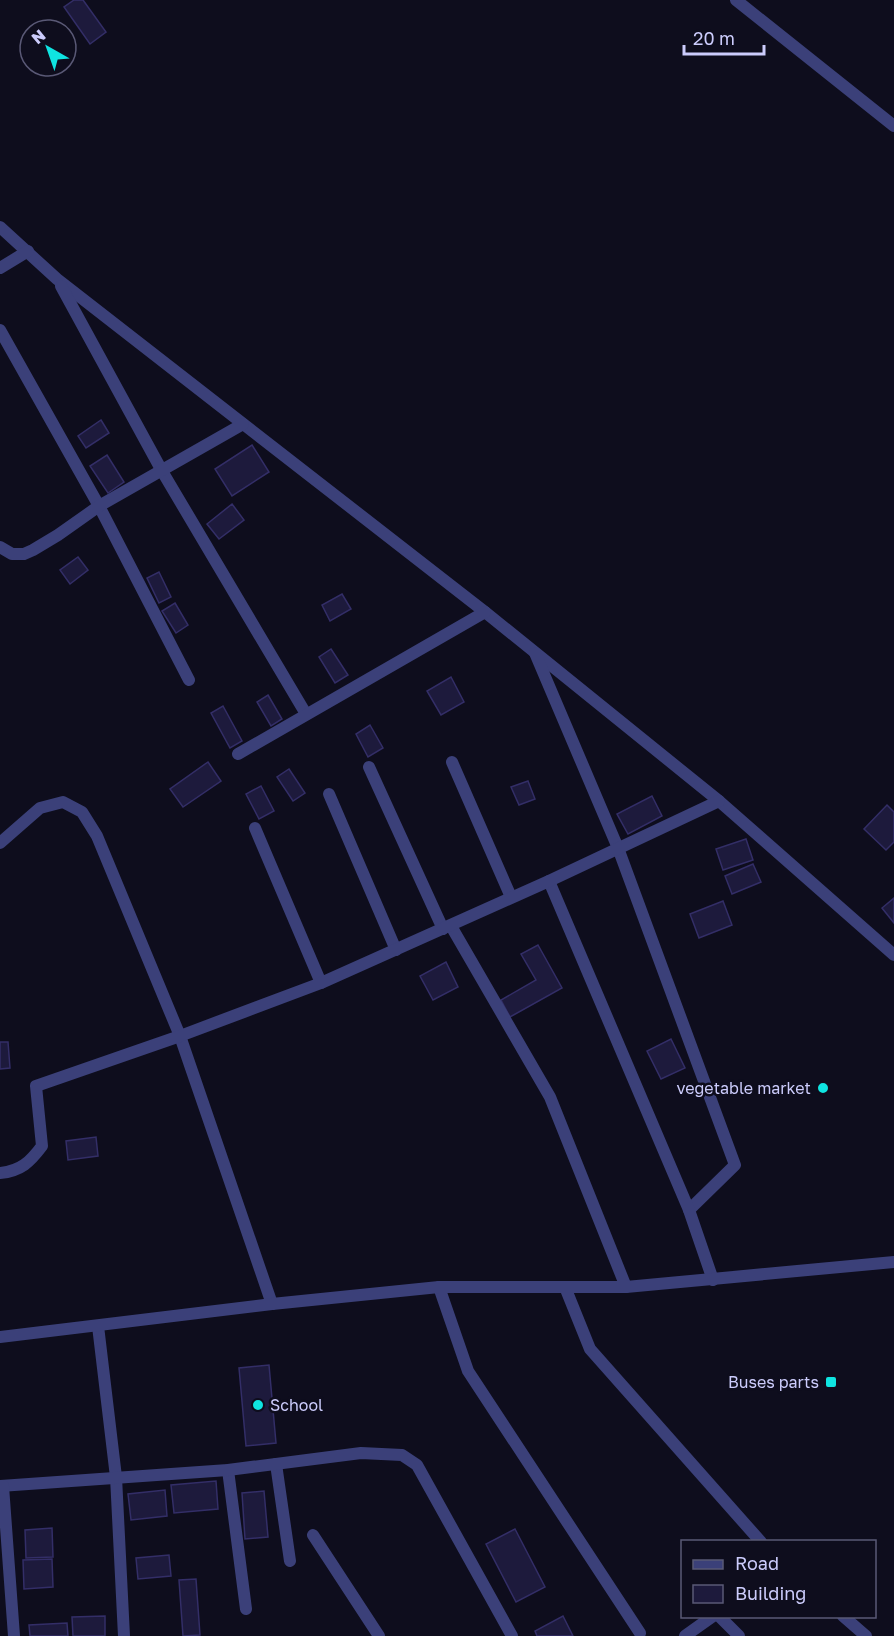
<svg xmlns="http://www.w3.org/2000/svg" width="894" height="1636" viewBox="0 0 894 1636" font-family="'Golos Text',sans-serif">
<style>
.building{fill:#1d1a3c;stroke:#332e67;stroke-width:1.5}
.lines{fill:none;stroke-linecap:round;stroke-linejoin:round}
.service{stroke:#3b4079;stroke-width:12}
.minor{stroke:#3b4079;stroke-width:12}
.tertiary{stroke:#3b4079;stroke-width:12}
.poi-dot{fill:#0fe4e1;stroke:#0e0d1d;stroke-width:2}
.labels{text-anchor:middle;dominant-baseline:central;stroke-width:5;stroke-linejoin:round;paint-order:stroke}
.poi-label{font-size:16px;fill:#ccccfc;stroke:#0e0d1d;text-anchor:end}
</style>
<rect width="100%" height="100%" fill="#0e0d1d"/>
<g class="building">
<polygon points="74,0 83,0 106,32 90,44 64,7"/>
<polygon points="101,420 109,433 86,448 78,436"/>
<polygon points="252,445 269,472 232,496 215,469"/>
<polygon points="107,455 124,482 108,493 90,466"/>
<polygon points="232,504 244,520 219,539 207,524"/>
<polygon points="78,557 88,570 70,584 60,570"/>
<polygon points="159,572 171,597 159,603 147,578"/>
<polygon points="342,594 351,609 330,621 322,605"/>
<polygon points="175,603 188,625 176,633 162,611"/>
<polygon points="331,649 348,675 335,683 319,657"/>
<polygon points="451,677 464,702 441,715 427,691"/>
<polygon points="268,695 282,719 271,726 257,702"/>
<polygon points="223,706 242,741 230,748 211,713"/>
<polygon points="370,725 383,748 368,757 356,734"/>
<polygon points="208,762 221,781 183,807 170,789"/>
<polygon points="289,769 305,793 293,801 277,777"/>
<polygon points="528,781 535,799 519,805 511,787"/>
<polygon points="261,786 274,811 259,819 246,794"/>
<polygon points="652,796 662,816 628,834 617,814"/>
<polygon points="887,805 894,812 894,842 886,850 864,829"/>
<polygon points="746,839 753,860 723,870 716,849"/>
<polygon points="753,864 761,882 732,894 725,876"/>
<polygon points="894,898 894,923 882,908"/>
<polygon points="723,901 732,925 699,938 690,914"/>
<polygon points="538,945 562,988 510,1017 501,1000 536,980 521,954"/>
<polygon points="446,962 458,987 433,1000 420,976"/>
<polygon points="671,1039 685,1068 661,1079 647,1051"/>
<polygon points="0,1042 8,1042 10,1068 0,1069"/>
<polygon points="96,1137 98,1156 68,1160 66,1141"/>
<polygon points="269,1365 276,1443 246,1446 239,1368"/>
<polygon points="216,1481 218,1509 174,1513 171,1485"/>
<polygon points="165,1490 167,1516 131,1520 128,1494"/>
<polygon points="264,1491 268,1537 245,1539 242,1493"/>
<polygon points="52,1528 53,1557 26,1558 25,1530"/>
<polygon points="515,1529 545,1587 516,1602 486,1544"/>
<polygon points="169,1555 171,1576 138,1579 136,1558"/>
<polygon points="52,1559 53,1587 24,1589 23,1560"/>
<polygon points="196,1579 200,1635 183,1636 179,1580"/>
<polygon points="105,1616 105,1636 73,1636 72,1617"/>
<polygon points="563,1616 573,1636 537,1636 535,1631"/>
<polygon points="67,1623 68,1636 30,1636 29,1625"/>
</g>
<g class="lines">
<polyline class="service" points="439,1287 468,1371 640,1633"/>
<g class="minor">
<polyline points="736,0 894,126"/>
<polyline points="0,227 57,279 485,612 719,801 894,955"/>
<polyline points="0,268 28,251"/>
<polyline points="61,286 162,471 306,714"/>
<polyline points="0,330 99,506 189,680"/>
<polyline points="0,547 12,554 24,554 33,550 58,535 99,506 243,424"/>
<polyline points="535,653 618,848 735,1165 689,1210"/>
<polyline points="238,754 485,612"/>
<polyline points="452,762 511,897"/>
<polyline points="369,767 443,929"/>
<polyline points="329,794 396,950"/>
<polyline points="255,828 321,983"/>
<polyline points="0,843 40,808 63,802 82,812 97,836 180,1036 272,1304"/>
<polyline points="549,881 689,1210 713,1280"/>
<polyline points="451,926 550,1097 626,1287"/>
<path d="M0,1173C21,1171 30,1162 42,1146L36,1086L180,1036L321,983L549,881L719,801"/>
<polyline points="565,1287 590,1349 761,1542"/>
<polyline points="98,1326 116,1477 124,1636"/>
<polyline points="276,1464 290,1561"/>
<polyline points="228,1470 246,1609"/>
<polyline points="0,1486 228,1470 361,1453 402,1455 417,1465 512,1636"/>
<polyline points="3,1486 14,1636"/>
<polyline points="313,1535 379,1636"/>
<polyline points="719,1616 739,1636"/>
<polyline points="843,1616 866,1636"/>
<polyline points="685,1636 713,1616"/>
</g>
<polyline class="tertiary" points="0,1337 272,1304 439,1287 626,1287 894,1262"/>
</g>
<g class="poi-dot">
<circle cx="823" cy="1088" r="6"/>
<rect x="825" y="1376" width="12" height="12" rx="3"/>
<circle cx="258" cy="1405" r="6"/>
</g>
<g class="labels">
<g class="poi-label">
<text x="811" y="1088">vegetable market</text>
<text x="819" y="1382">Buses parts</text>
<text x="270" y="1405" text-anchor="start">School</text>
</g>
</g>
<rect x="681" y="1540" width="195" height="78" fill="#0e0d1d" stroke="#5a5976" stroke-width="1.5"/>
<rect x="693" y="1560" width="30" height="9" fill="#3b4079" stroke="#5a5976" stroke-width="1.5"/>
<text x="735" y="1570" font-size="18" fill="#ccccfc">Road</text>
<rect x="693" y="1585" width="30" height="18" fill="#1d1a3c" stroke="#5a5976" stroke-width="1.5"/>
<text x="735" y="1600" font-size="18" fill="#ccccfc">Building</text>
<g transform="translate(48 48) rotate(320)"><circle r="28" fill="#0e0d1d" stroke="#5a5976" stroke-width="1.5"/>
<path d="M0-4.5L10 22L0 15L-10 22Z" fill="#0fe4e1"/>
<text y="-9" font-size="16" font-weight="bold" text-anchor="middle" fill="#ccccfc">N</text>
</g>
<path d="M684 45v9h80v-9" fill="none" stroke="#ccccfc" stroke-width="3"/>
<text x="693" y="45" font-size="18" fill="#ccccfc" stroke="#0e0d1d" stroke-width="4.5" paint-order="stroke">20 m</text>
</svg>
